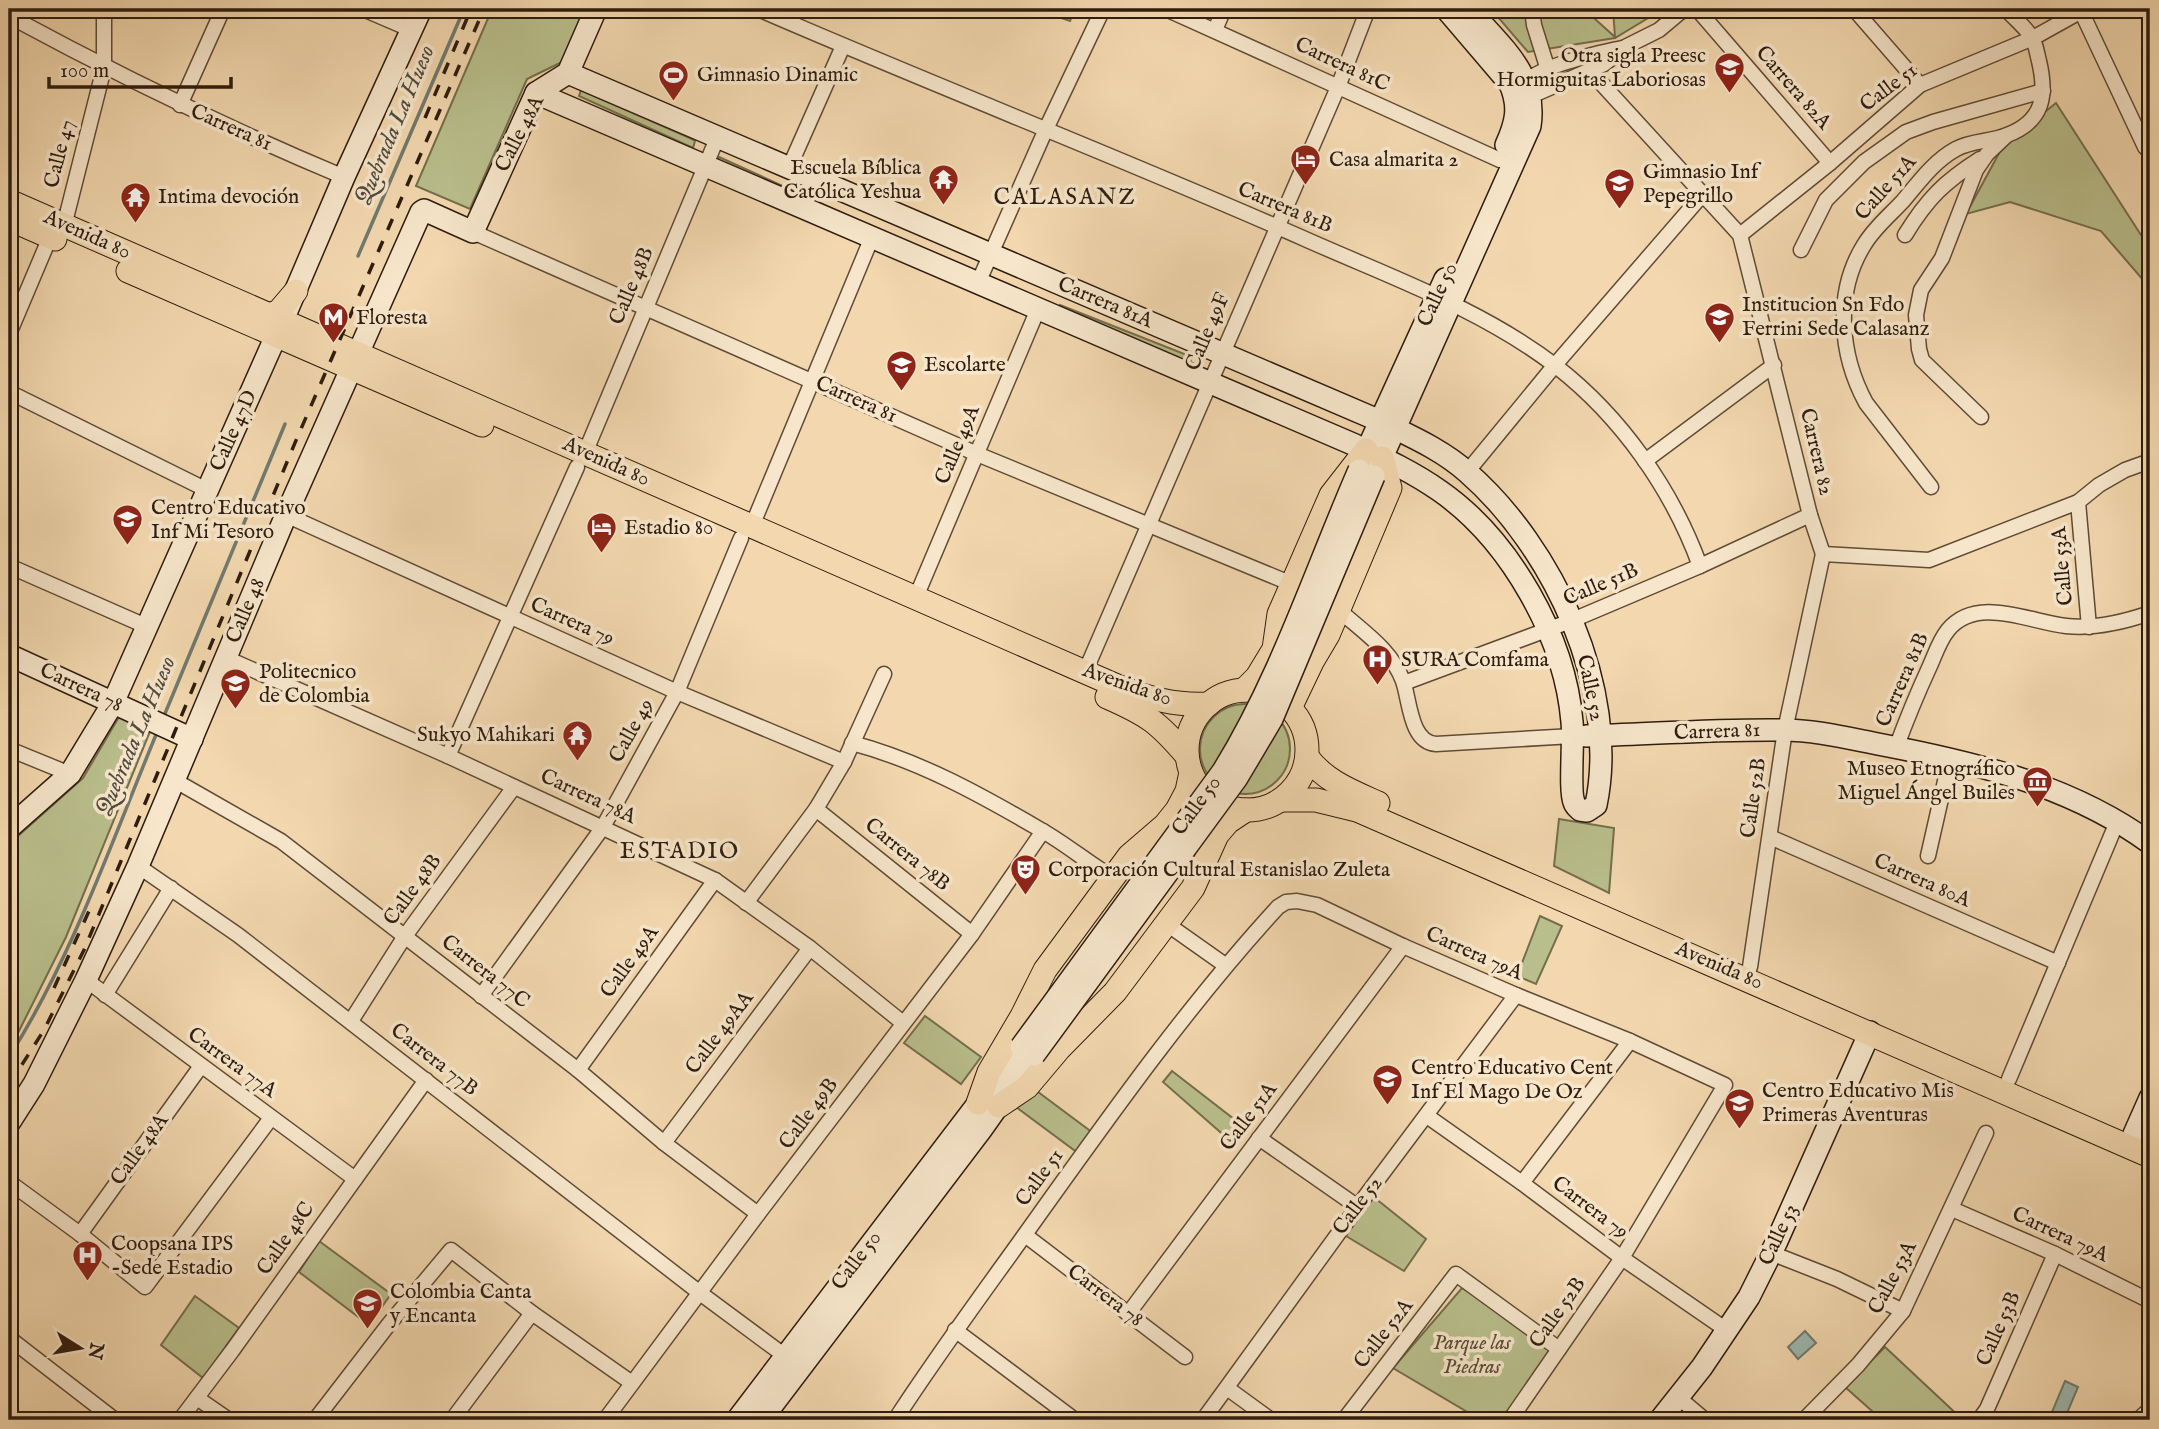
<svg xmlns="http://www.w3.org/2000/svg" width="2159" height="1429" viewBox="0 0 2159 1429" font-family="'IM FELL English',serif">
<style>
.green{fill:#b9bf8c;stroke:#746e4d;stroke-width:2}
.water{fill:#9db9b1;stroke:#717a70;stroke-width:2}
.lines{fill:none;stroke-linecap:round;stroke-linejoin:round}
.stream{stroke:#717a70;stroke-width:3.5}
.street-casing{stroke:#604b36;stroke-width:17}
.secondary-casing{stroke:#2f1c0e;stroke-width:24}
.primary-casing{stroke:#2f1c0e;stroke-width:25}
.street{stroke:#f7e6cb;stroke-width:14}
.secondary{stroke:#f7e6cb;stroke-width:21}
.primary{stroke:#f3d8af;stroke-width:23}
.rail{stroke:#2f1c0e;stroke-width:3.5;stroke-dasharray:12 12;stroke-linecap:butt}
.secondary-bridge-casing{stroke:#2f1c0e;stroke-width:24;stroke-linecap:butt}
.secondary-bridge{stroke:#f7e6cb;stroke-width:21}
.labels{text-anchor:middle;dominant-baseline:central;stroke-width:7;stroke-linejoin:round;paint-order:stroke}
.poi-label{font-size:21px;fill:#2f1c0e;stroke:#f7e6cb;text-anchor:start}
.street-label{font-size:21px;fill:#2f1c0e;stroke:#f7e6cb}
.park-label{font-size:21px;font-style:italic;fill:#584d34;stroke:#f7e6cb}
.water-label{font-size:23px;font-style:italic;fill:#504b3f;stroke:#f7e6cb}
.neighbourhood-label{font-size:23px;letter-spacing:2px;fill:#2f1c0e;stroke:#f7e6cb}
</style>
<rect width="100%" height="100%" fill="#f3d8af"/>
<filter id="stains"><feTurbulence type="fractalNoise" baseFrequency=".00286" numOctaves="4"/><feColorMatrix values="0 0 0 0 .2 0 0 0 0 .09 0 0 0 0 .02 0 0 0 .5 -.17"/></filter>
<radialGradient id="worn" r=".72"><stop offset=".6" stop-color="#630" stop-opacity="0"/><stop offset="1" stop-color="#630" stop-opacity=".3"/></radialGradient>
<g class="green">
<polygon points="492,9 587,9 564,61 527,79 470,209 416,186"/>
<polygon points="1035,9 1075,9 1070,21"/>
<polygon points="1491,9 1584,9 1615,37 1613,9 1663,9 1615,38 1528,52"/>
<polygon points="581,90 692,139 695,141 693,148 579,96"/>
<polygon points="2056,103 2150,249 2150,288 2101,231 2010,202 1966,214 2003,146"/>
<polygon points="719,157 860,221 855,231 716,164"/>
<polygon points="1060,305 1192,357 1187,369 1058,315"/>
<circle cx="1245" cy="749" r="45"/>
<polygon points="119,717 151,729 66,937 18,1033 9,1046 9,844 83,778"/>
<polygon points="1559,819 1614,828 1609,893 1554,866"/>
<polygon points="1540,916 1562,926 1536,984 1517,976"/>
<polygon points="925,1016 981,1057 961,1084 904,1043"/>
<polygon points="1172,1071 1248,1130 1235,1145 1163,1082"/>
<polygon points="1018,1077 1093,1133 1078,1153 1016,1107"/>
<polygon points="1370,1194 1426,1239 1404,1271 1346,1236"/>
<polygon points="319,1241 391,1294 369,1325 299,1272"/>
<polygon points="1462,1288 1554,1347 1507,1420 1477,1420 1474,1416 1393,1368"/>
<polygon points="195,1296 239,1328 203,1378 161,1345"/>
<polygon points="1885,1347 1963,1420 1882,1420 1845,1387"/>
</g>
<g class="water">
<polygon points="1805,1331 1816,1343 1798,1359 1788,1347"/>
<polygon points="2065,1381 2078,1387 2065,1418 2052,1412"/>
</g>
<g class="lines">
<g class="stream">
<polyline points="358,256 464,9"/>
<polyline points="164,716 285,424"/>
<path d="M9,1057C72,958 113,838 158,730"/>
</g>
<defs>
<g id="street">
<polyline points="363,9 412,30"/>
<path d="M758,9C940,88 1124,159 1305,239C1390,277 1482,309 1557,367C1621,417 1672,489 1700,566"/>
<polyline points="1166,9 1500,160"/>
<polyline points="1532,9 1534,25 1548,70"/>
<polyline points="1697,9 1830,163"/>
<polyline points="1854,9 1920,85"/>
<polyline points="2081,11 2145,147 2150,152"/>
<path d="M9,16C118,75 229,129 344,177"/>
<polyline points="1215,30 1224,9"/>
<polyline points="1591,72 1740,235 1810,515 1823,554"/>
<path d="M1519,88C1535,66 1596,54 1622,48"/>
<polyline points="1523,95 1531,96 1604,64 1627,46 1659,30 1684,9"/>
<polyline points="180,105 223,9"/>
<polyline points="789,168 843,46"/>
<polyline points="64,226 104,68 104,9"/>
<polyline points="473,232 977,454 1292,584"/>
<polyline points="1740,235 1830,163 1920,85 2033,38 2085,9"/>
<path d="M1905,235C1927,199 1944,182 1980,159"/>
<polyline points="1801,250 1826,200 1864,162 1906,132 1933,122 2043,91"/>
<polyline points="978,283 1046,129 1103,9"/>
<polyline points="9,334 50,237"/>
<polyline points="9,392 207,490"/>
<polyline points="1981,417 1922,360 1919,349 1916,315 1921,290 1942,258 1976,170 1987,154 2006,136"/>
<polyline points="585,453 718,136"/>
<polyline points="1645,461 1774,365"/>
<polyline points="1467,472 1555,365 1703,194"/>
<path d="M1931,487L1866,403C1840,355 1834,293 1864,245C1874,228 1890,215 1903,201C1919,182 1934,161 1956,149C1972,140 1991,142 2007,135C2044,121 2047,95 2039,61C2037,54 2036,43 2031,36C2024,26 2014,18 2006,9"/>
<polyline points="2078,502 2089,627"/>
<polyline points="286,515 677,692 844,762"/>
<polyline points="752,526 872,237"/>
<polyline points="1823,554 1929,560 2078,502 2099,485 2125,470 2150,461"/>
<polyline points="9,566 148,627"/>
<polyline points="916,597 1038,309"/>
<path d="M1339,610C1363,632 1391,649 1403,681C1410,701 1410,742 1436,744L1573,736"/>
<polyline points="226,658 448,756 715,880 810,948 903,1023"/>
<polyline points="1085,672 1338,87 1368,9"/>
<polyline points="1404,683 1568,622 1700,566 1810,515"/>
<path d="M852,743C920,761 981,795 1041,830C1066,844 1088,863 1112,877"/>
<path d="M1896,748C1906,721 1917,694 1929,668C1935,655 1939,641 1948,630C1977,595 2029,622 2066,626C2094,629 2124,622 2150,613"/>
<polyline points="9,749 70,774"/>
<polyline points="448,756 577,467"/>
<polyline points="174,780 281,841 578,1070 664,1143 758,1214"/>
<polyline points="816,809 972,934"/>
<polyline points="1770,837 2058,963"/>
<polyline points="1928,856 1950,759"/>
<polyline points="138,866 238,935 700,1293 785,1356"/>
<polyline points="746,903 816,809 844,762 884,674"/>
<polyline points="1167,924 1225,965"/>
<polyline points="1750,967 1785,730 1823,554"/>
<polyline points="86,980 355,1179"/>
<polyline points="105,995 171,888"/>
<polyline points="481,996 603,827 677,692 741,538"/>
<polyline points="351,1021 405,936 514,787"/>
<polyline points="578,1070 715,880"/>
<polyline points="2009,1079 2117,822"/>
<polyline points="1427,1116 1522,1183 1622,1258 1728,1331"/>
<polyline points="1259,1138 1358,1207"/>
<polyline points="664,1143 810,948"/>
<polyline points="9,1182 80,1234 145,1287 271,1118"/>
<polyline points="1522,1183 1630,1041"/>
<polyline points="1952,1209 2055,1254 2150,1301"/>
<polyline points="80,1234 201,1066"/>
<polyline points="1025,1235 1185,1357"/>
<polyline points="1771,1253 1837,1279 1903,1311"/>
<polyline points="1128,1314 1403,946"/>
<polyline points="955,1330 1075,1420"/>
<polyline points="9,1338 115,1420"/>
<polyline points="1227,1388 1271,1420"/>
<polyline points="197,1398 229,1420"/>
<polyline points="1679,1398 1705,1420"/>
<polyline points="180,1420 232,1351 426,1080"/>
<polyline points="315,1420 389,1324 451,1250 532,1313 632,1383"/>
<polyline points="452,1420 532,1313"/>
<polyline points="605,1420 758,1214 972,934 1043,831"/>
<path d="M895,1420C941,1349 992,1281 1041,1212C1116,1107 1191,1002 1278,907L1286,902L1297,901L1317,905L1403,946L1516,995L1630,1041L1725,1085L1622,1258L1510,1420"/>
<polyline points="1203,1420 1367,1194 1516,995"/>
<polyline points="1344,1420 1456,1274 1559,1349"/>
<polyline points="1804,1420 1858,1365 1903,1311 1986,1133"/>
<polyline points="1979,1420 1987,1409 2055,1254"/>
<polyline points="2138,1420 2150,1409"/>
</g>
<g id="secondary">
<path d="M1446,9L1510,84C1520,107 1516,123 1506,145"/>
<path d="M536,93L1355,445C1385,459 1413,472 1440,491C1510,540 1565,637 1572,722C1574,739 1569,791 1574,802C1575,806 1577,807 1580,810L1587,811L1596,805C1620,689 1553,547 1467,472C1441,449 1410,436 1380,421L568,73"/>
<polyline points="1361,463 1445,279"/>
<path d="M1376,471L1530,126C1538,73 1500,46 1469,9"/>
<polyline points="9,655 192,739"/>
<path d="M1586,736C1652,734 1717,729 1783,730C1816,730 1851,739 1883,745C1977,763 2072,786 2150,843"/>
<polyline points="9,828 70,774 113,703 283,320 344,177 421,9"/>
<polyline points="9,1123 34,1084 86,980 138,866 286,515 421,212 424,210 473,232 536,93 568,73 596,9"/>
<polyline points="2134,1134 2150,1098"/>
<polyline points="737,1420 1021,1047"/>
<polyline points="761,1420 981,1130 1034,1055"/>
<polyline points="1660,1420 1702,1367 1749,1297 1776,1243 1870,1032"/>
</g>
<g id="primary">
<path d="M9,201L1117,686C1147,698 1176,706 1209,704"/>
<polyline points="9,219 55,239"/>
<polyline points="128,271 482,425"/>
<polyline points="270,315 279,311 296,291"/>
<polyline points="1244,690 1257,677 1274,649 1279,614 1331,495 1366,450"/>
<circle cx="1247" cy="750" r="60"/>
<path d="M1107,697C1148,715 1158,722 1187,756"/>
<polyline points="1290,708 1312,662 1328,635 1390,488 1382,458"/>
<path d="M1307,757C1325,781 1351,791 1378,803"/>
<polyline points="1281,800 1316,800 1357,810 2150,1156"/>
<polyline points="978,1103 989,1072 1022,1016 1045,970 1129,856 1165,825 1177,810 1187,791 1191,772"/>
<polyline points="999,1106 1027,1087 1059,1049 1115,992 1193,888 1217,835 1228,822 1246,810"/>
</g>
</defs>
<use href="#street" class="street-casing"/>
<use href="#secondary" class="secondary-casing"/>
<use href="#primary" class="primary-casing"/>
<use href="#street" class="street"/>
<use href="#secondary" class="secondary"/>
<use href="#primary" class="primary"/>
<g class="rail">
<polyline points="425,118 471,9"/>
<polyline points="54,988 89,911"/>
<polyline points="9,1085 44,1030 84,950 297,438 484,9"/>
</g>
<defs>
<g id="secondary-bridge">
<path d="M1021,1047L1223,771C1281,677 1315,571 1359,470"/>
<polyline points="1034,1055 1237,778 1272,719 1374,476"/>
</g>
</defs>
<use href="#secondary-bridge" class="secondary-bridge-casing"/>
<use href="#secondary-bridge" class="secondary-bridge"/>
</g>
<defs>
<symbol id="school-pin" viewBox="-11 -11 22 30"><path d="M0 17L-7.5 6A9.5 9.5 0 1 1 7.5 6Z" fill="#8f2418" stroke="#f7e6cb"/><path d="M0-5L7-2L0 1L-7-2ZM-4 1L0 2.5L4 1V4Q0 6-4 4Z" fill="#fff"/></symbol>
<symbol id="stadium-pin" viewBox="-11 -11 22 30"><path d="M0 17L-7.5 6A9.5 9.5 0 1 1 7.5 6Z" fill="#8f2418" stroke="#f7e6cb"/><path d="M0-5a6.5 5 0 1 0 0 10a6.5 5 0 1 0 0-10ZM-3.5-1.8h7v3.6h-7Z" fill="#fff"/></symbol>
<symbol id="hotel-pin" viewBox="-11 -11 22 30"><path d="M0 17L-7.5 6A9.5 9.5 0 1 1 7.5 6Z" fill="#8f2418" stroke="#f7e6cb"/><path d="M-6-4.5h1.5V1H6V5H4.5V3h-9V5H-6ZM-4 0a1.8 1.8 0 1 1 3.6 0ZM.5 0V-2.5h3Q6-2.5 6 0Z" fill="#fff"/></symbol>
<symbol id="temple-pin" viewBox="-11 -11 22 30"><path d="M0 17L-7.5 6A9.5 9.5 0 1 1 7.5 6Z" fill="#8f2418" stroke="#f7e6cb"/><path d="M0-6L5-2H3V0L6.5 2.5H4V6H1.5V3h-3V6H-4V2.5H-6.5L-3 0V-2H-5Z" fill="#fff"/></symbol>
<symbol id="metro-pin" viewBox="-11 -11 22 30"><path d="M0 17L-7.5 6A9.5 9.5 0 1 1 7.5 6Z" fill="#8f2418" stroke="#f7e6cb"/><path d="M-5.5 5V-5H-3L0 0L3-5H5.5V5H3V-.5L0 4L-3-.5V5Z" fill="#fff"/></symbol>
<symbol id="hospital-pin" viewBox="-11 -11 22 30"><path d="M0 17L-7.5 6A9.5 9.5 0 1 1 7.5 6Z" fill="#8f2418" stroke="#f7e6cb"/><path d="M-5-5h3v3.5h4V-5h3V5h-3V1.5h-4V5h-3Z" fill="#fff"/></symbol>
<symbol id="university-pin" viewBox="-11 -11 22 30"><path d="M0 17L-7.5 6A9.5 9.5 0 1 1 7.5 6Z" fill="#8f2418" stroke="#f7e6cb"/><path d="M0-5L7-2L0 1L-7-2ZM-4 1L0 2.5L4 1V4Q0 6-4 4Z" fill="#fff"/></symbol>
<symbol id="museum-pin" viewBox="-11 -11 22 30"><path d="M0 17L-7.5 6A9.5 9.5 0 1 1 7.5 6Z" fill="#8f2418" stroke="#f7e6cb"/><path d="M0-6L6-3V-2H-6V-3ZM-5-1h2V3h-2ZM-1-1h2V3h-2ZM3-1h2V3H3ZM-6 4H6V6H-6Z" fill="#fff"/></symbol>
<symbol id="theatre-pin" viewBox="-11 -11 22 30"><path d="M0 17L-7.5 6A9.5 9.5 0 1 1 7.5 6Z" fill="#8f2418" stroke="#f7e6cb"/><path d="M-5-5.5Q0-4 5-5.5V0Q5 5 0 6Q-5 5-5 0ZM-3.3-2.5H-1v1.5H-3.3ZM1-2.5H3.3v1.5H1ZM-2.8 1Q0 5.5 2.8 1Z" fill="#fff"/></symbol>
</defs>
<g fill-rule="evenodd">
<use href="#school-pin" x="1712" y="50" width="35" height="47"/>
<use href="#stadium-pin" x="656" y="58" width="35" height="47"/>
<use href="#hotel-pin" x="1288" y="142" width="35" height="47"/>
<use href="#temple-pin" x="926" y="162" width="35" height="47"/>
<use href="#school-pin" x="1602" y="166" width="35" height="47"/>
<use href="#temple-pin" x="118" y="180" width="35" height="47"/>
<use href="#school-pin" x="1702" y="300" width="35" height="47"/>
<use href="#metro-pin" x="316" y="300" width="35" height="47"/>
<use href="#school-pin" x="884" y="348" width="35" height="47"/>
<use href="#school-pin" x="110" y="502" width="35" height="47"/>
<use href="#hotel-pin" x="584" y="510" width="35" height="47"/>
<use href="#hospital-pin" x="1360" y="642" width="35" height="47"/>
<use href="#university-pin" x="218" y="666" width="35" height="47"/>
<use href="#temple-pin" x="560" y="718" width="35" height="47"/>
<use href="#museum-pin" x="2020" y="764" width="35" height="47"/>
<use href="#theatre-pin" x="1008" y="852" width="35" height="47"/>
<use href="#school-pin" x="1370" y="1062" width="35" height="47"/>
<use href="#school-pin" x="1722" y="1086" width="35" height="47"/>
<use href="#hospital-pin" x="70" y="1238" width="35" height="47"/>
<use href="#university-pin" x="350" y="1286" width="35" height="47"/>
</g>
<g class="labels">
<g class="poi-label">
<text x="1706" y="56" text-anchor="end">Otra sigla Preesc<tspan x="1706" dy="24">Hormiguitas Laboriosas</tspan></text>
<text x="697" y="75">Gimnasio Dinamic</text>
<text x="1329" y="160">Casa almarita 2</text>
<text x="921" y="168" text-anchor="end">Escuela Bíblica<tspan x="921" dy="24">Católica Yeshua</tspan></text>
<text x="1643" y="172">Gimnasio Inf<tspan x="1643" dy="24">Pepegrillo</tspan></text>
<text x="158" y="197">Intima devoción</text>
<text x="1742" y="305">Institucion Sn Fdo<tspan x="1742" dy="24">Ferrini Sede Calasanz</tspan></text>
<text x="356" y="318">Floresta</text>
<text x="924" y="365">Escolarte</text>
<text x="151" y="508">Centro Educativo<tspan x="151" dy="24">Inf Mi Tesoro</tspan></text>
<text x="624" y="528">Estadio 80</text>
<text x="1401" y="660">SURA Comfama</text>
<text x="259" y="672">Politecnico<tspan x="259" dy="24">de Colombia</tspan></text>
<text x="555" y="735" text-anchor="end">Sukyo Mahikari</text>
<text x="2015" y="769" text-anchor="end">Museo Etnográfico<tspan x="2015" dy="24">Miguel Ángel Builes</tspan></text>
<text x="1048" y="870">Corporación Cultural Estanislao Zuleta</text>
<text x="1411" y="1068">Centro Educativo Cent<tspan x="1411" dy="24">Inf El Mago De Oz</tspan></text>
<text x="1762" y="1091">Centro Educativo Mis<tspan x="1762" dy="24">Primeras Aventuras</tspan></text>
<text x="111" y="1244">Coopsana IPS<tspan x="111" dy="24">-Sede Estadio</tspan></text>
<text x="390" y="1292">Colombia Canta<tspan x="390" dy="24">y Encanta</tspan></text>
</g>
<g class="street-label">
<text transform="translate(1342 65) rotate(25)">Carrera 81C</text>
<text transform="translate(1793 88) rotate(49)">Carrera 82A</text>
<text transform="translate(1889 88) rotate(-37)">Calle 51</text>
<text transform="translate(231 128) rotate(24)">Carrera 81</text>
<text transform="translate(520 134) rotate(-63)">Calle 48A</text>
<text transform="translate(60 154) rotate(-76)">Calle 47</text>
<text transform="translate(1886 188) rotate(-48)">Calle 51A</text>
<text transform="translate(1285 208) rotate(23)">Carrera 81B</text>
<text transform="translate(87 235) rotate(24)">Avenida 80</text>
<text transform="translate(632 286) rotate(-67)">Calle 48B</text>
<text transform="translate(1438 295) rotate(-65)">Calle 50</text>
<text transform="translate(1105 303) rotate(23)">Carrera 81A</text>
<text transform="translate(1208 332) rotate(-67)">Calle 49F</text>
<text transform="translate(856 400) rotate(24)">Carrera 81</text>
<text transform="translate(234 431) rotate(-66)">Calle 47D</text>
<text transform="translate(958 445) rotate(-67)">Calle 49A</text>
<text transform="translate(1816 452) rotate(77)">Carrera 82</text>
<text transform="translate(606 462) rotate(24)">Avenida 80</text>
<text transform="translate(2063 566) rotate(-95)">Calle 53A</text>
<text transform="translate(1601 585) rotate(-23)">Calle 51B</text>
<text transform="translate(246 611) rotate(-67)">Calle 48</text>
<text transform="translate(572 622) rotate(24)">Carrera 79</text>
<text transform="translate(1903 680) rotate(-66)">Carrera 81B</text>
<text transform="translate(1127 685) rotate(19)">Avenida 80</text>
<text transform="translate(81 688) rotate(25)">Carrera 78</text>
<text transform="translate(1590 688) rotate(78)">Calle 52</text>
<text transform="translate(632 731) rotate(-61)">Calle 49</text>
<text transform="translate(1717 732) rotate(-2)">Carrera 81</text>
<text transform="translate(588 797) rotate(25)">Carrera 78A</text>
<text transform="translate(1754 798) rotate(-82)">Calle 52B</text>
<text transform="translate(1197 806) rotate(-54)">Calle 50</text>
<text transform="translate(907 855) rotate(39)">Carrera 78B</text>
<text transform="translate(1922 881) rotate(24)">Carrera 80A</text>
<text transform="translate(413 890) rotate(-54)">Calle 48B</text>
<text transform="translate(1474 954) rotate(24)">Carrera 79A</text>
<text transform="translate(630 962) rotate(-54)">Calle 49A</text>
<text transform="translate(1719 966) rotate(23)">Avenida 80</text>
<text transform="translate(485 972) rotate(38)">Carrera 77C</text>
<text transform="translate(720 1033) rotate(-53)">Calle 49AA</text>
<text transform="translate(434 1060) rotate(38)">Carrera 77B</text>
<text transform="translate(232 1063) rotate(36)">Carrera 77A</text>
<text transform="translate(809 1114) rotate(-53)">Calle 49B</text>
<text transform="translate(1249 1117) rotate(-53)">Calle 51A</text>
<text transform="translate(140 1150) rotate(-54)">Calle 48A</text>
<text transform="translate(1040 1178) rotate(-54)">Calle 51</text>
<text transform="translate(1358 1206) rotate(-53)">Calle 52</text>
<text transform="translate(1590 1208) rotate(37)">Carrera 79</text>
<text transform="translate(1779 1235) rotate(-65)">Calle 53</text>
<text transform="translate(2060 1235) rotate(25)">Carrera 79A</text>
<text transform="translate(286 1239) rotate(-55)">Calle 48C</text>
<text transform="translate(857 1261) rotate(-53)">Calle 50</text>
<text transform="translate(1893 1278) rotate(-62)">Calle 53A</text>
<text transform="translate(1105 1296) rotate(37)">Carrera 78</text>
<text transform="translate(1558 1313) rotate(-55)">Calle 52B</text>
<text transform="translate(1999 1329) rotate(-66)">Calle 53B</text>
<text transform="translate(1384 1334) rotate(-52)">Calle 52A</text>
</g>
<g class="park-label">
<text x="1472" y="1343">Parque las<tspan x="1472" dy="24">Piedras</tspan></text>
</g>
<g class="water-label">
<text transform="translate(395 125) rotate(-67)">Quebrada La Hueso</text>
<text transform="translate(136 736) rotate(-67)">Quebrada La Hueso</text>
</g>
<g class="neighbourhood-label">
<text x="1065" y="197">CALASANZ</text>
<text x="680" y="851">ESTADIO</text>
</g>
</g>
<rect width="2159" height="1429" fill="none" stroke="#f3d8af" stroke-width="35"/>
<rect x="10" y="10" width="2138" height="1408" fill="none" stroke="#2f1c0e" stroke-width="3.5"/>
<rect x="18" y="18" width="2124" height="1394" fill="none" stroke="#2f1c0e" stroke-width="2"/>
<g transform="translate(80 1348) rotate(101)" stroke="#f7e6cb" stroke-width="5" paint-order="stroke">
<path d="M0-5L12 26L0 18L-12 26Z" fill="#2f1c0e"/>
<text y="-10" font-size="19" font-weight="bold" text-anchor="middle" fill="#2f1c0e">N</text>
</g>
<path d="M49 77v10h182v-10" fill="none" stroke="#2f1c0e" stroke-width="3.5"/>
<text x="60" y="77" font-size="21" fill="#2f1c0e" stroke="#f7e6cb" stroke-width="5" paint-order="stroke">100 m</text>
<rect width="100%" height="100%" filter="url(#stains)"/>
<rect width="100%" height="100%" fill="url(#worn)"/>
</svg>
